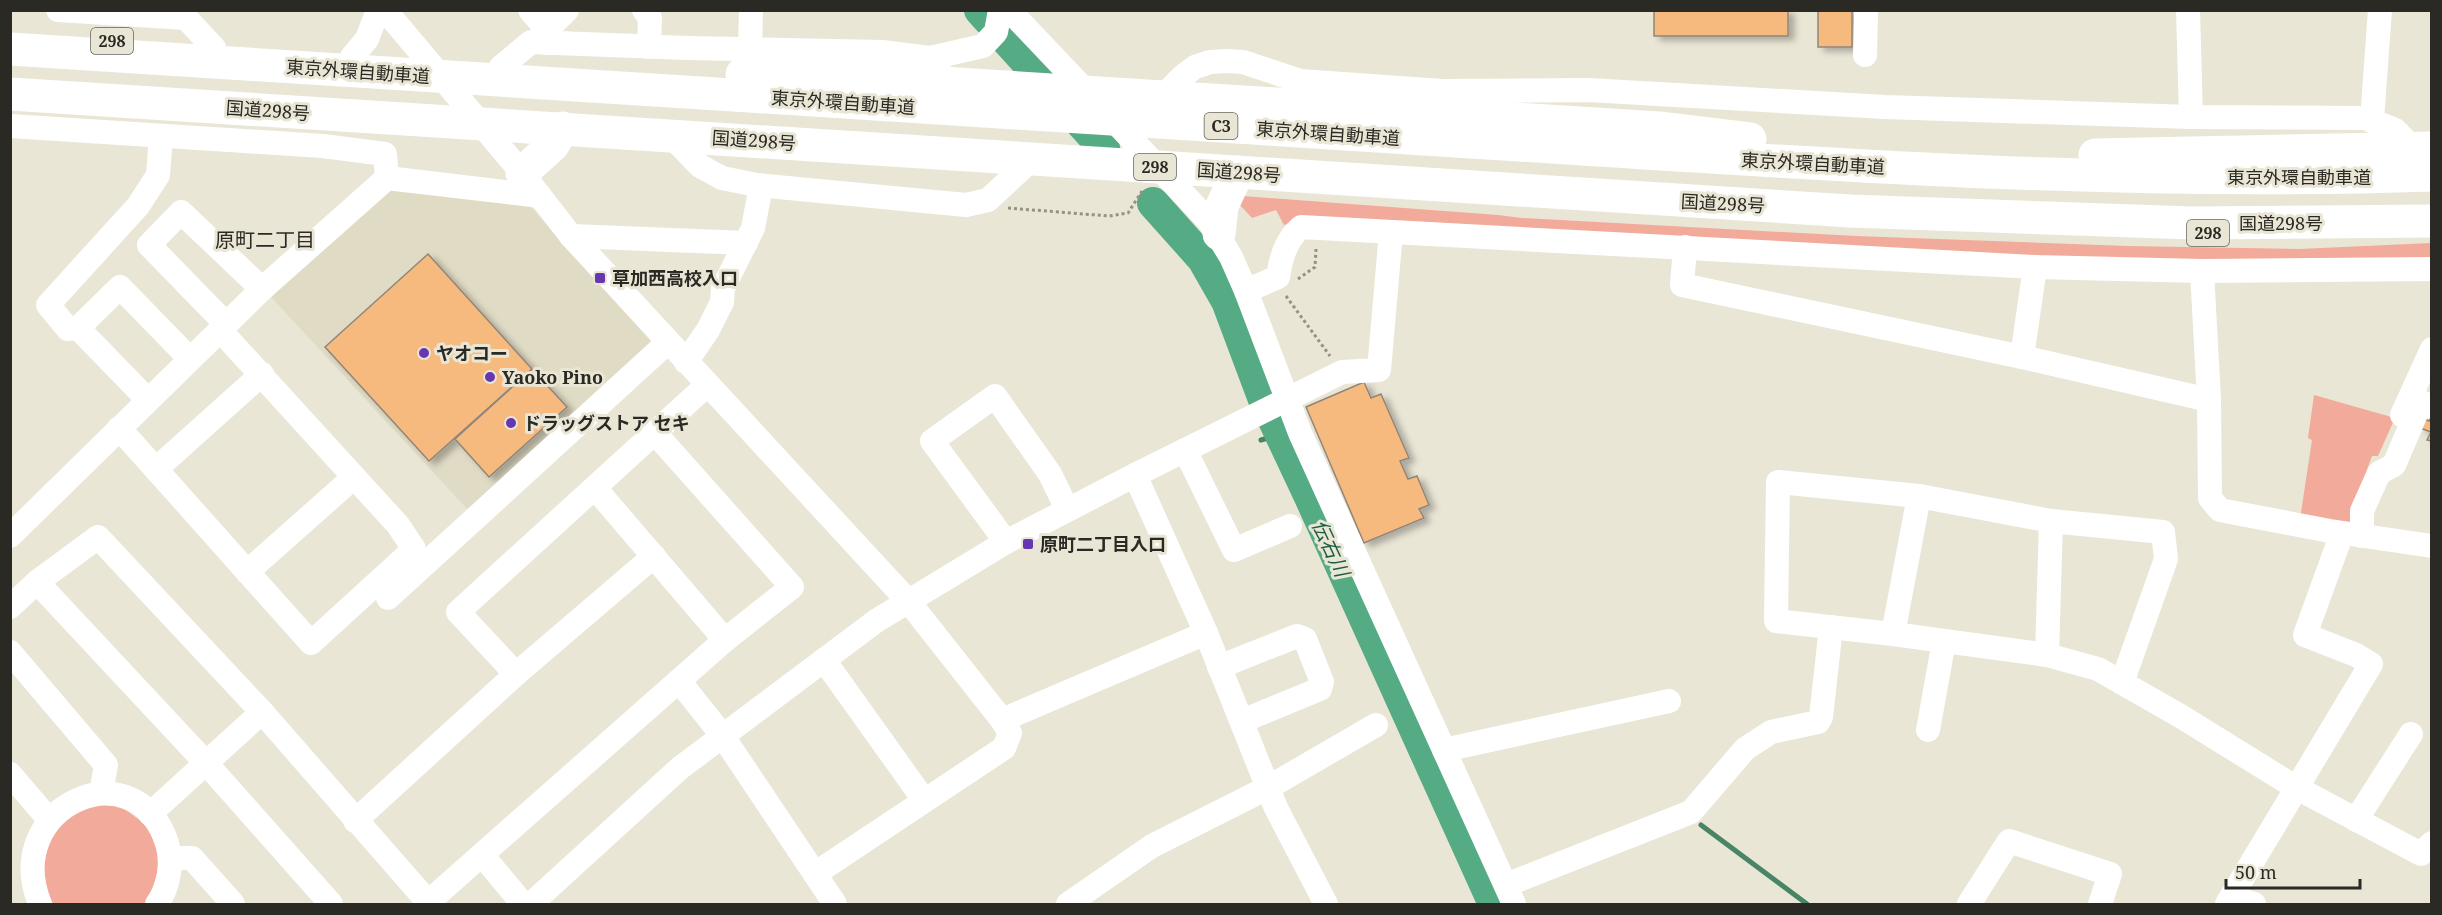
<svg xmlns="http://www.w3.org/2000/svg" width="2442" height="915" viewBox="0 0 2442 915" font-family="'Noto Serif','Noto Sans JP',serif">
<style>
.built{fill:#e0dbc4}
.green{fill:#f2aa9a}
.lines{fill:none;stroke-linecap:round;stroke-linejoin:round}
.stream{stroke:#488466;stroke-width:5}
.river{stroke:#55ab83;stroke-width:32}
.building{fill:#f6ba7e;stroke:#91857a;stroke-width:1.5;filter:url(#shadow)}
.path{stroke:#949185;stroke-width:3;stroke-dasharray:3 3;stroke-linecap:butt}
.minor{stroke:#fff;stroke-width:24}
.highway{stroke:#fff;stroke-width:33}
.poi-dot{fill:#6637af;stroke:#eae6d6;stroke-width:2}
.labels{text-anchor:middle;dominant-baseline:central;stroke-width:6;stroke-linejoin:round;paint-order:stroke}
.shield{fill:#eae6d6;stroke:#646259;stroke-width:1.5}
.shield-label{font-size:16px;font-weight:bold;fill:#2a2923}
.street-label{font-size:18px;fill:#2a2923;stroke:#eae6d6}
.poi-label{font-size:18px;font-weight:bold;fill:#2a2923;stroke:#eae6d6;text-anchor:start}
.neighbourhood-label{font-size:20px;fill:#2a2923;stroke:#eae6d6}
.water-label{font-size:20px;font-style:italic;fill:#1c5d42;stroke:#eae6d6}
</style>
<defs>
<filter id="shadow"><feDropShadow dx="6" dy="4" stdDeviation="3" flood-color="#0004"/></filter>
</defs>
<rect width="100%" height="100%" fill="#eae6d6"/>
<polygon class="built" points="384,190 529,205 652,343 469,511 271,297"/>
<g class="green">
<polygon points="1243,196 1498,215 1522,218 1856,236 2128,246 2299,249 2431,243 2431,262 2127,264 1303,218 1284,225 1276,210 1252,218 1238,203"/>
<polygon points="2314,395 2395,418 2378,456 2372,456 2354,505 2351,524 2300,519 2312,440 2308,438"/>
<polygon points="80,805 119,805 149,827 161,863 149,899 144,904 54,904 49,899 39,850"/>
</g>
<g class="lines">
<g class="stream">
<polyline points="1261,440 1279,435"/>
<polyline points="1701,825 1807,904"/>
</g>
<g class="river">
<polyline points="980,10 989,20"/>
<polyline points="1005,38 1054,92"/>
<polyline points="1072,113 1104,148"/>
<polyline points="1153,203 1203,259 1227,301 1263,397 1310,497 1494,904"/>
</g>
</g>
<g class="building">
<rect x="1654" y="10" width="134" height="26"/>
<rect x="1818" y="10" width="34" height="37"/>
<polygon points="428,254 532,369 429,461 325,347"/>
<polygon points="532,369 567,407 489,477 455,439"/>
<polygon points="1364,382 1371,398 1381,394 1409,458 1400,461 1408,479 1417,476 1429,505 1419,509 1424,518 1364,543 1306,407"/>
<polygon points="2431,416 2432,416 2432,441 2427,440 2431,432 2420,428 2424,419 2429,421"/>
</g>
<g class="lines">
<g class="path">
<polyline points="1008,208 1109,216 1128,213 1142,191"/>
<polyline points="1298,279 1315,267 1316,249"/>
<polyline points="1286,296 1330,356"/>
</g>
<g class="minor">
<polyline points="58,10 186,18 214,48"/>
<polyline points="385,10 522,173 571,236 909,602 1002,720 1206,633"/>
<polyline points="530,10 547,30 547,43"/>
<polyline points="644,10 650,18 649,47"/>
<polyline points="1009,10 1209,221 1231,257 1246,291 1300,433 1514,904"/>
<polyline points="2188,10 2191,117"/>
<polyline points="547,30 567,10"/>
<polyline points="750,49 751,10"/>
<polyline points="1865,55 1866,10"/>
<polyline points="352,57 367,39 378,10"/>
<polyline points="930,58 983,46 996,32 1000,10"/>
<polyline points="501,67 531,42 688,48 882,52 930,58 955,92"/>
<polyline points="1164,109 1172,87 1183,76 1195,67 1210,62 1227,61 1243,62 1300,81 1442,91 1588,90 1885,107 2191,117 2365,118 2395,130 2414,149"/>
<polyline points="2372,120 2380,10"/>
<polyline points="10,126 323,146 385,154 387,178"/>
<polyline points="670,135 700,166 722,178 757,185 966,205 988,200 1032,159"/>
<polyline points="571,236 746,243"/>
<polyline points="1685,247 1682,285 2022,357 2209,400"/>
<polyline points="2202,271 2209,400 2210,498 2220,510 2330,531 2432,546"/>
<path d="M1246,291L1278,277C1281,257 1286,240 1301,227L2035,267L2202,271L2432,269"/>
<polyline points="226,324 149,245 181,212 262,289"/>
<polyline points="78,328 68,329 48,305 138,206 158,175 161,136"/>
<polyline points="2022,357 2035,267"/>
<polyline points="686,362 708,330 722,302 723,288 753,228 761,186"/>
<polyline points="147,399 78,328 120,287 190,359"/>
<polyline points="2402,415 2432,349"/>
<polyline points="119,428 311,643 414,549 398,525 220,330"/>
<polyline points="1185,450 1234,550 1290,526"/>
<polyline points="156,469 262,374"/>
<polyline points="1135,475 1206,633 1276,808 1326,904"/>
<polyline points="595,488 725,640"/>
<polyline points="2051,521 1919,496 1778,482 1776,621 1893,634 2047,655 2098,669 2182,717 2295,787 2421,854 2432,843"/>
<polyline points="10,536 262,289 387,178 540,196"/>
<polyline points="2362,536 2362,511 2379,473 2394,465 2421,402 2432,407"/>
<polyline points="1006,542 932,441 995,396 1050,474 1067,509"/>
<polyline points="247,572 353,478"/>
<polyline points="37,582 206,763 331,904"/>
<polyline points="388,598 668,342"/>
<polyline points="10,607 37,582 98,537 262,712 428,902"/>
<polyline points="1893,634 1919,496"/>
<polyline points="10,652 106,765 101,793"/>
<polyline points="2047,655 2051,521 2163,532 2166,559 2122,683"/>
<polyline points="824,660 924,800"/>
<polyline points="1219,667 1297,636 1305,639 1322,682 1320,689 1242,721"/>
<polyline points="516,674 458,612 707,385"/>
<polyline points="679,681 722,735 835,904"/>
<polyline points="1928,730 1944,641"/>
<polyline points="1444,750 1669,701"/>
<polyline points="10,774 46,816"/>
<polyline points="150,814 262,712"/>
<polyline points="2356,820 2411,734"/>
<polyline points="355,821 516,674 654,556"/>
<polyline points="482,855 523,904"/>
<polyline points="170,858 192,858 233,904"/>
<polyline points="816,873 1004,748 1010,733 1002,720"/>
<polyline points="1506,885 1691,812 1745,749 1771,732 1818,722 1821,717 1831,627"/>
<polyline points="2232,897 2254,904"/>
<path d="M40,904C0,806 135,746 167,843C173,863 169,887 157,904"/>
<polyline points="426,904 725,640 792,587 655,433"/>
<polyline points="531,904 680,768 876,621 1006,542 1135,475 1342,372 1379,370 1391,232"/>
<polyline points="1068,904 1152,846 1269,787 1376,725"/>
<polyline points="1969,904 2009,841 2110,874 2100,904"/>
<polyline points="2227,904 2371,664 2356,655 2305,635 2342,533"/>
</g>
<g class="highway">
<path d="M10,49C477,79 943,109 1409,138C1749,159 2090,187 2432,175"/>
<polyline points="742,74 878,79 1659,128 1750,139"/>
<polyline points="10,94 1850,211 2192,223 2432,221"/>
<polyline points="2095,155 2432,148"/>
<polyline points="522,173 553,145 563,128"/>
<polyline points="1219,234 1222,206 1238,172"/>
</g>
</g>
<g class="poi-dot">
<rect x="594" y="272" width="12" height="12" rx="3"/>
<circle cx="424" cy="353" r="6"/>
<circle cx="490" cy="377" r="6"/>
<circle cx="511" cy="423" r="6"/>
<rect x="1022" y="538" width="12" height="12" rx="3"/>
</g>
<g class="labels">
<g class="shield">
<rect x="91" y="28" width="42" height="26" rx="4.5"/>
<rect x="1204.5" y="113" width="33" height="26" rx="4.5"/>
<rect x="1134" y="154" width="42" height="26" rx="4.5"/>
<rect x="2187" y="220" width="42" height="26" rx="4.5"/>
</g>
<g class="shield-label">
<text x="112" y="41">298</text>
<text x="1221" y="126">C3</text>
<text x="1155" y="167">298</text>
<text x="2208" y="233">298</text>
</g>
<g class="street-label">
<text transform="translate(358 71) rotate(4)">東京外環自動車道</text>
<text transform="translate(843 102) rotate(4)">東京外環自動車道</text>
<text transform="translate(268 110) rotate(4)">国道298号</text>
<text transform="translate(1328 133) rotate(4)">東京外環自動車道</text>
<text transform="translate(754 140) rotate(4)">国道298号</text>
<text transform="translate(1813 163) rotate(3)">東京外環自動車道</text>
<text transform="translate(1239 172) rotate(4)">国道298号</text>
<text x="2299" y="177">東京外環自動車道</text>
<text transform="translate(1723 203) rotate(3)">国道298号</text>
<text x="2281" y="223">国道298号</text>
</g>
<g class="poi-label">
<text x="612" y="278">草加西高校入口</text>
<text x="436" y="353">ヤオコー</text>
<text x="502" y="377">Yaoko Pino</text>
<text x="523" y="423">ドラッグストア セキ</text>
<text x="1040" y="544">原町二丁目入口</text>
</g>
<g class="neighbourhood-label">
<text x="265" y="239">原町二丁目</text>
</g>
<g class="water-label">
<text transform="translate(1331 548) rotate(65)">伝右川</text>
</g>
</g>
<rect width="2442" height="915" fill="none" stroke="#2a2923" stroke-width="24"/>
<path d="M2226 879v9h134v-9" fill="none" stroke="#2a2923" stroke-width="3"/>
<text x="2235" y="879" font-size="18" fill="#2a2923" stroke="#eae6d6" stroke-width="4.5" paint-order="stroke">50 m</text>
</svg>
